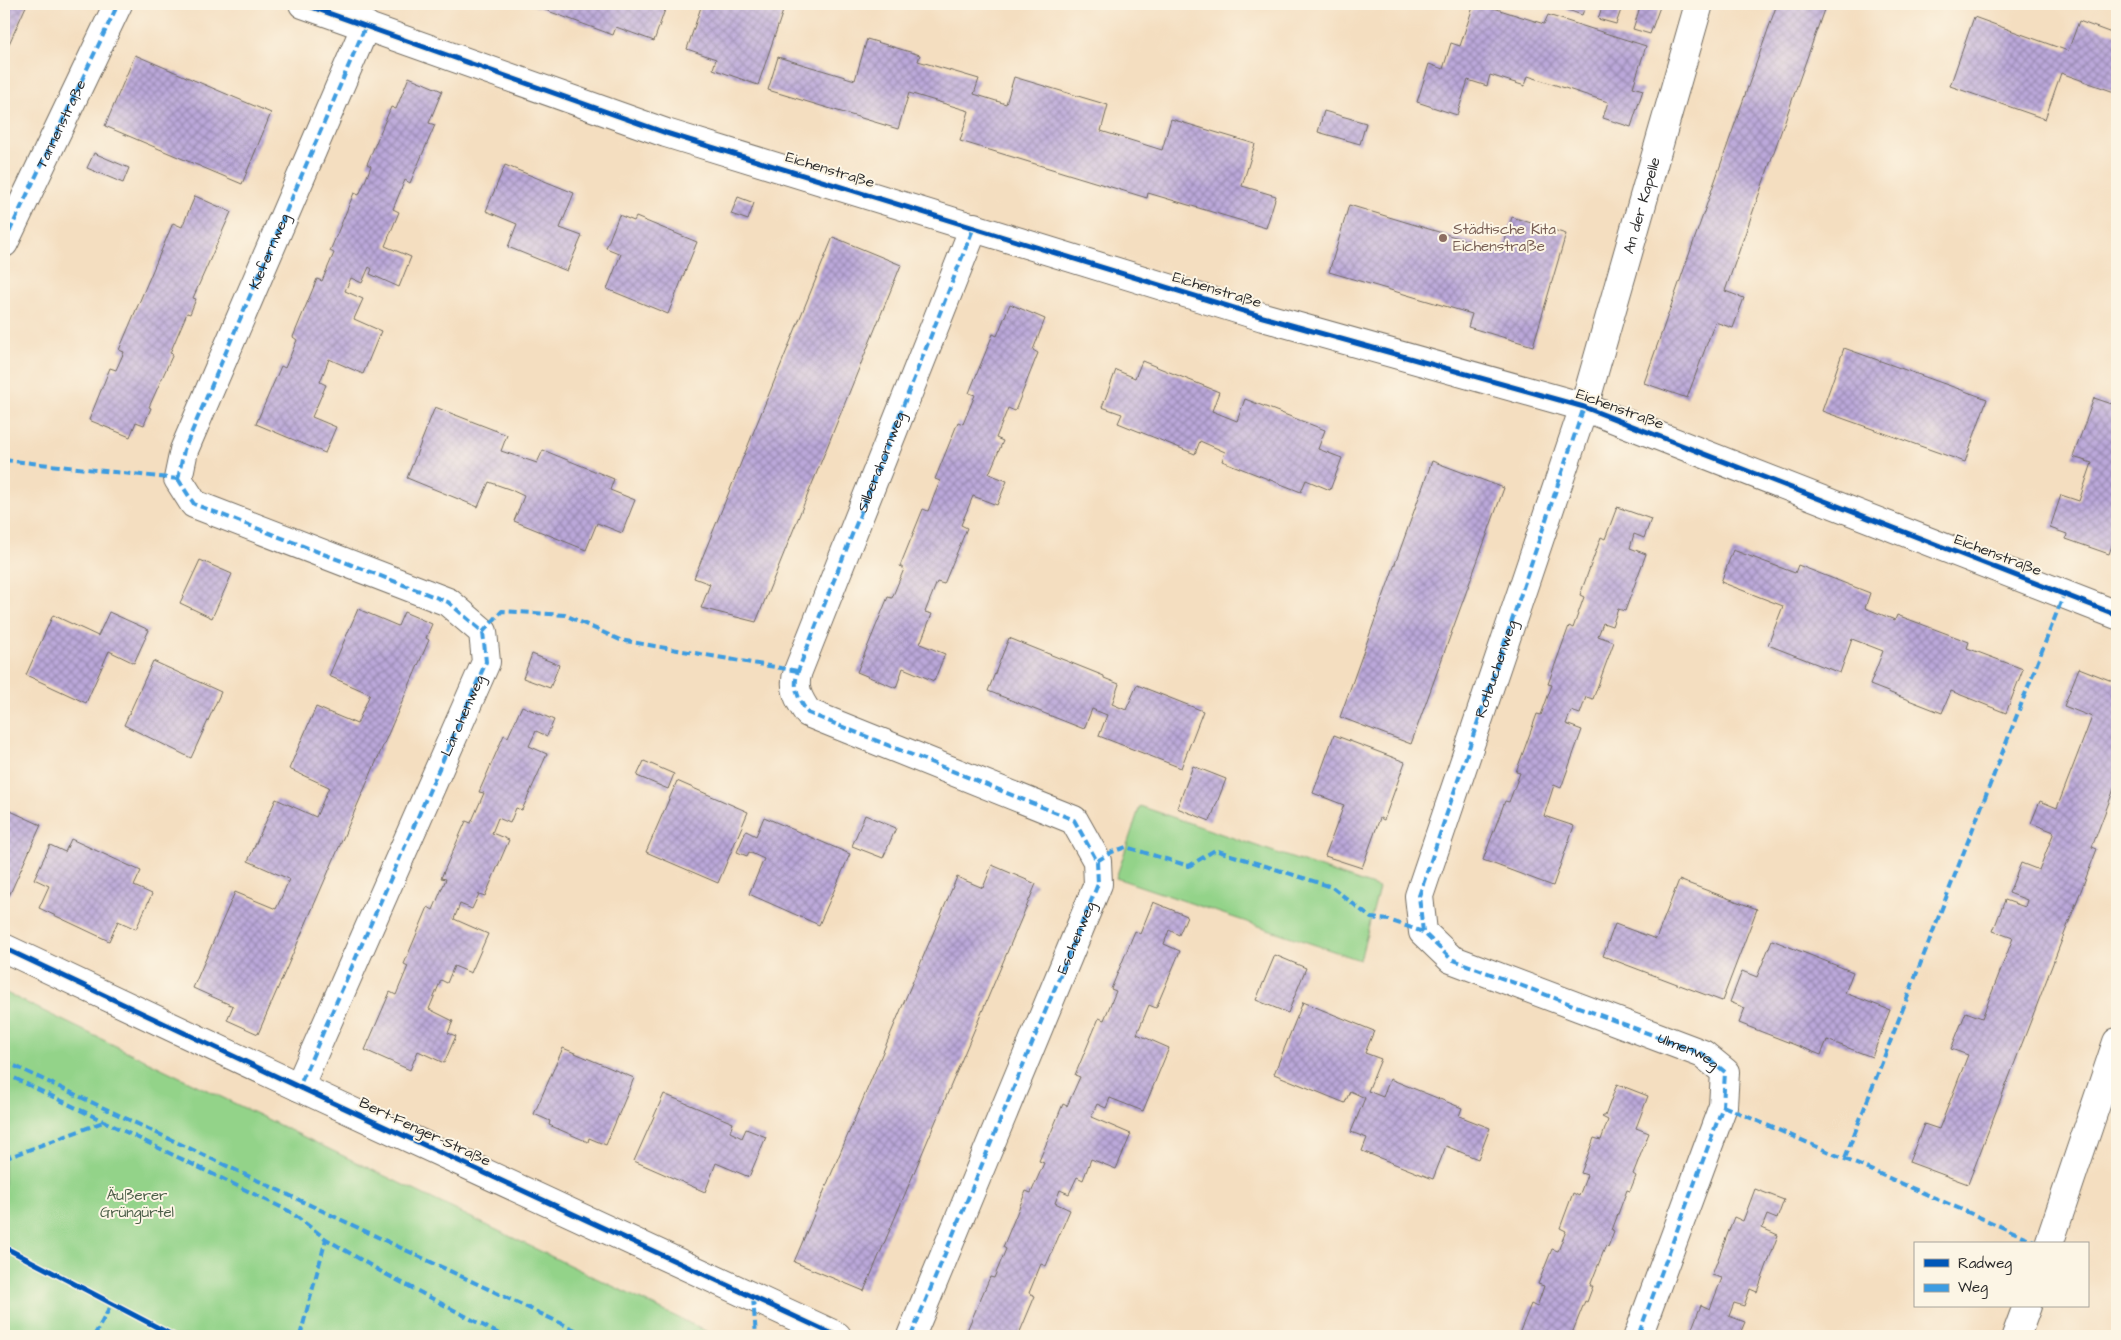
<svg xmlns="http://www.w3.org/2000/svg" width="2121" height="1340" viewBox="0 0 2121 1340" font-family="'Architects Daughter',sans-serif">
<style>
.green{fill:#93d389;stroke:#5f7f5a}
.building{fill:url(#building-cross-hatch)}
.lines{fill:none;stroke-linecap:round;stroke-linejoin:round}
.minor-casing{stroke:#716a5f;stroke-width:30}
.minor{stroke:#fff;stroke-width:28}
.quiet{stroke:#3d9ce1;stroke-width:4;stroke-dasharray:8 4;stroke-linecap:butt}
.cycleway-casing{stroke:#fcf5e5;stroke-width:8}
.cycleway{stroke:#0057b8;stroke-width:5}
.education-dot{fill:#8d6e63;stroke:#fcf5e5;stroke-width:2}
.labels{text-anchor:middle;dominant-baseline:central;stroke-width:4;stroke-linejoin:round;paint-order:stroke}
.street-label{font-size:15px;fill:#2b2b2b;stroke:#fcf5e5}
.education-label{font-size:15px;fill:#785e54;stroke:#fcf5e5;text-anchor:start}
.park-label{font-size:15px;fill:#4a5d47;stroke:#fcf5e5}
</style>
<defs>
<pattern id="building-cross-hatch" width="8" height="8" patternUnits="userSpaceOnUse" patternTransform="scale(1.25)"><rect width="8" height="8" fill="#bba8da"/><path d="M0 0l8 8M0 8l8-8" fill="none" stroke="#9889b1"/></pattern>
</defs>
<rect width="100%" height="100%" fill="#fcf5e5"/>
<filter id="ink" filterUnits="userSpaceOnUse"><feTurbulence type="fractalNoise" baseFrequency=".02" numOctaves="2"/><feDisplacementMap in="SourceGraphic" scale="10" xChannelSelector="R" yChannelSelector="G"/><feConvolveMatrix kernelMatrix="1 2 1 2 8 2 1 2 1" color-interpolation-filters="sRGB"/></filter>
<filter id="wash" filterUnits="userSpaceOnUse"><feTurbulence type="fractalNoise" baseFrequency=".0096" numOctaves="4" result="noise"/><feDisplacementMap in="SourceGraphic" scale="20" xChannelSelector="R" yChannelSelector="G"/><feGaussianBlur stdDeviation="1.12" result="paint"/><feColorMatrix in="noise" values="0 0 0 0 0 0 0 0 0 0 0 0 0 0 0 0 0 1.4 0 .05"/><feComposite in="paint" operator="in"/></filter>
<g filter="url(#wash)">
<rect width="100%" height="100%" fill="#f4dec0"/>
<g class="green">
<polygon points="1140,806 1379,888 1360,960 1116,878"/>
<polygon points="4,992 716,1336 4,1336"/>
</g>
<g id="blocks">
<g class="building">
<polygon points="4,4 27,4 4,55"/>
<polygon points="529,4 667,4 654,41 616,27 613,35"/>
<polygon points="702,4 763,4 783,11 758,85 713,69 716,59 687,49"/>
<polygon points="1474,4 1481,4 1544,24 1548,15 1646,46 1633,87 1643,90 1631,127 1603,118 1608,102 1528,76 1525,86 1490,75 1487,86 1468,80 1457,115 1417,102 1429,64 1443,69 1451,43 1460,46"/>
<polygon points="1567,4 1586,4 1582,15 1565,9"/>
<polygon points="1603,4 1623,4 1616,24 1598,19"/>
<polygon points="1641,4 1661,4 1650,34 1633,29"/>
<polygon points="1777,4 1826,4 1725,291 1744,298 1733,328 1715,322 1687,398 1644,383"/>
<polygon points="1974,17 2068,51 2079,21 2117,35 2117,93 2061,73 2045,119 1950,86"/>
<polygon points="867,39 920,55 918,61 979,79 974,94 1006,104 1014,77 1108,105 1101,131 1162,150 1171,119 1255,144 1242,186 1276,196 1266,228 1148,193 1147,198 960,141 969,111 909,93 898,129 768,90 778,57 855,80"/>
<polygon points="135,55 271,113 242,184 105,126"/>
<polygon points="409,77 442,91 429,123 435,125 410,183 405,180 393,209 399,212 385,246 411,257 399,287 370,274 372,269 369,267 362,283 351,278 345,291 363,299 354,319 381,331 363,374 329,359 320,382 326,385 312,417 336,427 325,453 256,424 281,366 285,368 297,340 293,337 317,279 322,281 334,253 330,251 354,193 359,195 366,179 371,166 367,164 391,107 396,109"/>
<polygon points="1324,111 1366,123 1360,144 1318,132"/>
<polygon points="94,153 129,168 123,183 87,168"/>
<polygon points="505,165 574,193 560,228 582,236 567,271 508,247 517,224 486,211"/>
<polygon points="195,196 231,212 193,298 196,299 190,314 187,313 170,353 173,354 149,407 151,408 144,425 136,422 130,437 89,420 110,368 116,370 124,352 119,350 173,223 182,227"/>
<polygon points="738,197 754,203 748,220 731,214"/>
<polygon points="1349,205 1502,251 1512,217 1566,234 1533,346 1468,327 1472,314 1329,272"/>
<polygon points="619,215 634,221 636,217 697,242 668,314 607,289 621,254 606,248"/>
<polygon points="833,237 901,265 756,622 701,608 710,584 694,578"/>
<polygon points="1010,304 1045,319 1033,350 1038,353 1015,411 1008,408 996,438 1003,441 989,474 1007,481 997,505 973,496 961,525 967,528 944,584 937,582 925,612 932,614 920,644 945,654 934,681 903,668 896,688 857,672 888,597 892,598 904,569 900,566 923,509 928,511 940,481 935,479 958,422 963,424 975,395 969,393 993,334 997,336"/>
<polygon points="1844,348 1987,399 1965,462 1822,411"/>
<polygon points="1142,361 1219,392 1212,411 1237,421 1245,399 1325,430 1318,449 1342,458 1330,490 1306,480 1301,492 1222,461 1225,452 1200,441 1195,454 1118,423 1122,414 1102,407 1116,370 1135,378"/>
<polygon points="2117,390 2117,531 2109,554 2066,539 2067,534 2050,528 2061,495 2079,501 2092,463 2073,457 2094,398 2112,404"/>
<polygon points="435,407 507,435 501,451 537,463 543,450 614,479 610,490 635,500 622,533 597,523 586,550 514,521 524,496 509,489 489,482 478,507 407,478"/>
<polygon points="1432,461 1504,488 1411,744 1340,717"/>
<polygon points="1617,507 1651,519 1644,538 1634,534 1630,548 1646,554 1625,611 1618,609 1612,626 1603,623 1598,636 1614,642 1593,699 1586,697 1580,714 1571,711 1566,724 1582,730 1561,788 1554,785 1544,816 1574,826 1553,886 1483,860 1505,801 1509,802 1520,773 1516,772 1537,714 1541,715 1552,685 1548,684 1569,626 1573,628 1584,597 1580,595 1601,537 1605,539"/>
<polygon points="1733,550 1795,573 1798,565 1870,593 1865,608 1895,620 1897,615 1969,642 1967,648 2023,669 2006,713 1951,691 1942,713 1870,685 1883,651 1852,639 1840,673 1768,645 1783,606 1721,582"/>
<polygon points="200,560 232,574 212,618 180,603"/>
<polygon points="358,609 398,626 404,612 432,624 426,638 429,640 258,1034 227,1020 233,1006 193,988 235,892 276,909 283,894 289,879 248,861 276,799 316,817 329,787 289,769 316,707 357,724 370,694 329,676"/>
<polygon points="109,612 149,630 134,663 109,651 86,703 26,675 53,615 98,636"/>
<polygon points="1009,638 1104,676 1104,678 1119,684 1112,704 1126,710 1137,685 1203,711 1181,768 1099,736 1107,715 1092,709 1084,729 988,691"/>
<polygon points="532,654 559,665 550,688 523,678"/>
<polygon points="153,661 221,692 191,758 124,725"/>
<polygon points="2079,668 2117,683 2117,781 2092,847 2097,849 1968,1184 1909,1162 1924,1124 1939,1129 1968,1055 1951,1049 1966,1012 1982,1018 2013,938 1993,931 2005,900 2025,907 2027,900 2009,893 2021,863 2039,870 2054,832 2031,823 2040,801 2057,808 2092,717 2064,706"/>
<polygon points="522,706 554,720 547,736 536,731 529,746 547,754 522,810 516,808 510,823 498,818 492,833 509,840 485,896 479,894 472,909 460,904 454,919 488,934 471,973 454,966 447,983 441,980 429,1009 453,1021 448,1033 456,1036 444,1063 418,1051 410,1070 365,1050 390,992 396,995 408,966 404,964 428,907 433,910 446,879 441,878 466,821 471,823 484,793 479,792 504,735 508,737"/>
<polygon points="1334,735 1405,762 1384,820 1380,818 1362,868 1325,856 1344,805 1313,793"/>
<polygon points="644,761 674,774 668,789 637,776"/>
<polygon points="1193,766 1226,779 1210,821 1177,808"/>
<polygon points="677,781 748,812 718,883 646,852"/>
<polygon points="4,808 41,825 9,896 4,893"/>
<polygon points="865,815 896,828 883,858 852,846"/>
<polygon points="764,817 850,854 819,925 749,894 764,859 749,852 747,856 737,852 746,831 756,836"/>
<polygon points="71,839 141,871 134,886 152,894 136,929 118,921 109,941 39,908 49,886 34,879 50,845 65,852"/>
<polygon points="992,865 1036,884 864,1291 794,1262 957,877 983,888"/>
<polygon points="1679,880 1757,909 1722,1001 1603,956 1615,924 1656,939"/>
<polygon points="1153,902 1187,916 1179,935 1169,930 1164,944 1180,951 1156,1008 1149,1005 1137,1034 1169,1048 1143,1111 1110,1098 1106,1108 1097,1104 1091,1117 1131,1134 1116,1169 1091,1159 1083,1180 1077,1177 1069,1194 1060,1190 1055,1203 1070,1210 1046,1266 1041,1264 1029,1293 1035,1296 1019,1334 1026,1336 965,1335 990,1277 994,1278 1006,1249 1003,1247 1026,1191 1031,1193 1044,1163 1039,1161 1063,1104 1067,1106 1080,1077 1075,1075 1099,1018 1104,1020 1116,991 1111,989 1135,931 1140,934"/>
<polygon points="1772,940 1853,972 1845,993 1890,1010 1872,1057 1827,1040 1821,1055 1739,1023 1745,1008 1730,1002 1742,971 1757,977"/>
<polygon points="1275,955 1306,968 1288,1013 1256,1000"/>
<polygon points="1303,1002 1374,1031 1365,1053 1381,1059 1368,1091 1383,1097 1390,1079 1462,1108 1459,1116 1490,1128 1478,1159 1446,1146 1433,1179 1362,1151 1367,1138 1351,1132 1365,1098 1350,1091 1345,1103 1274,1074"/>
<polygon points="563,1048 634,1078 606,1145 589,1138 588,1142 549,1125 550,1121 534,1114"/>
<polygon points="1617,1084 1648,1096 1636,1128 1649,1133 1633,1174 1636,1176 1630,1191 1627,1190 1612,1230 1614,1231 1608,1247 1606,1245 1590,1286 1593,1286 1587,1302 1585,1301 1571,1336 1518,1336 1531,1304 1537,1307 1544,1286 1538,1284 1552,1249 1558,1251 1566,1231 1560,1228 1573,1193 1579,1196 1587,1175 1581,1173 1594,1138 1601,1140 1608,1120 1602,1117 1603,1116 1605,1116"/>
<polygon points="664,1094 733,1123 730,1132 742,1138 746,1129 766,1137 749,1177 716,1163 705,1192 634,1161"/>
<polygon points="1755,1189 1784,1200 1777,1219 1767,1215 1762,1228 1778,1235 1757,1292 1750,1289 1744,1306 1734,1303 1729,1316 1745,1322 1739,1336 1689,1336 1701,1305 1710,1309 1722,1278 1712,1275 1734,1217 1743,1221"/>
</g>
</g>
</g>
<g filter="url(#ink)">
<use href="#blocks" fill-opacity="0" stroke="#716a5f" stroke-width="1"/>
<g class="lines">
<defs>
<g id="minor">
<polyline points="303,4 666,133 1263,317 1584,407 2117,615"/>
<path id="s1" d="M4,243L118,4"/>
<polyline points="4,948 299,1087 837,1336"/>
<path id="s2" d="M299,1087L486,662L483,632L448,602L194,504L178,479L184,450L366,25"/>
<polyline points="2049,1244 2117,1042"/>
<path id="s3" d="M911,1336L1098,884L1097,861L1074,820L808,713C799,700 792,688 798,671L974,227"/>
<path id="s4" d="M1638,1336L1723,1106L1725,1072L1703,1054L1451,959L1423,932L1419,896L1584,407L1699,4"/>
<polyline points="2016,1336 2027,1306"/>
</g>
</defs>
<use href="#minor" class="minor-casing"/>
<use href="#minor" class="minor"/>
<g class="quiet">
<polyline points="4,243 118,4"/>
<polyline points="4,460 178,479"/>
<polyline points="178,479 194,504 448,602 483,632 486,662 299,1087"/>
<path id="s5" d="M178,479L184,450L366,25"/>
<polyline points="483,632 502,611 565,615 620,640 798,671"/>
<path id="s6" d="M1097,861L1112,852L1126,847L1189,866L1215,850L1332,887L1371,918L1389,920L1423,932L1451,959L1703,1054L1725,1072L1723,1106L1638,1336"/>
<path id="s7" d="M1423,932L1419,896L1584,407"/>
<polyline points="4,1061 588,1336"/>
<polyline points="4,1073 289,1211 326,1239 380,1271 503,1336"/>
<polyline points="1723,1106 2041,1244"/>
<polyline points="1845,1158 2064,594"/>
<polyline points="4,1159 106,1121"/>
<polyline points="753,1298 756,1336"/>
<polyline points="94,1336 112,1304"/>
<polyline points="300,1336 326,1239"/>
<path d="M911,1336L1098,884L1097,861L1074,820L808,713C799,700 792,688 798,671L974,227"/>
</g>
<defs>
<g id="cycleway">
<polyline points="303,4 666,133 1263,317 1584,407 2117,615"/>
<polyline points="4,948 299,1087 837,1336"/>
<polyline points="4,1247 174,1336"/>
</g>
</defs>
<use href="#cycleway" class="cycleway-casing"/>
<use href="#cycleway" class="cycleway"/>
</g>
</g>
<circle class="education-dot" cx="1443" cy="238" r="5"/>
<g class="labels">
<g class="street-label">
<text stroke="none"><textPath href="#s1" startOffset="132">Tannenstraße</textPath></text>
<text transform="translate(830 170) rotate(17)">Eichenstraße</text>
<text stroke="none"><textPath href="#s4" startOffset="1378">An der Kapelle</textPath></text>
<text stroke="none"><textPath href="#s5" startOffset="246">Kiefernweg</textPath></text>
<text transform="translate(1217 290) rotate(17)">Eichenstraße</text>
<text transform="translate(1620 409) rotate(20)">Eichenstraße</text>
<text stroke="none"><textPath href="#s3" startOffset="1116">Silberahornweg</textPath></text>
<text transform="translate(1998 555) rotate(21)">Eichenstraße</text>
<text stroke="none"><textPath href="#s7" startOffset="276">Rotbuchenweg</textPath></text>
<text stroke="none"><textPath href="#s2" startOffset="406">Lärchenweg</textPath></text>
<text stroke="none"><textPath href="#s3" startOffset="431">Eschenweg</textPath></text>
<text stroke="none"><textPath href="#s6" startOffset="649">Ulmenweg</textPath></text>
<text transform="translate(425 1132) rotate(25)">Bert-Fenger-Straße</text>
</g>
<g class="education-label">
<text x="1453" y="229">Städtische Kita<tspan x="1453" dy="17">Eichenstraße</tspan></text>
</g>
<g class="park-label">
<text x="137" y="1195">Äußerer<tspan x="137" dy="17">Grüngürtel</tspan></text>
</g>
</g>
<rect width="2121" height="1340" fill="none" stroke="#fcf5e5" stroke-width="20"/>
<rect x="1914" y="1242" width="175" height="65" fill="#fcf5e5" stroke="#a8a49b"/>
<rect x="1924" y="1259" width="25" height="8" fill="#0057b8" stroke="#a8a49b"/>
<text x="1958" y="1268" font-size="15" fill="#2b2b2b">Radweg</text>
<rect x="1924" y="1284" width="25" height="8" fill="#3d9ce1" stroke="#a8a49b"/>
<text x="1958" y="1292" font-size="15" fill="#2b2b2b">Weg</text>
</svg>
